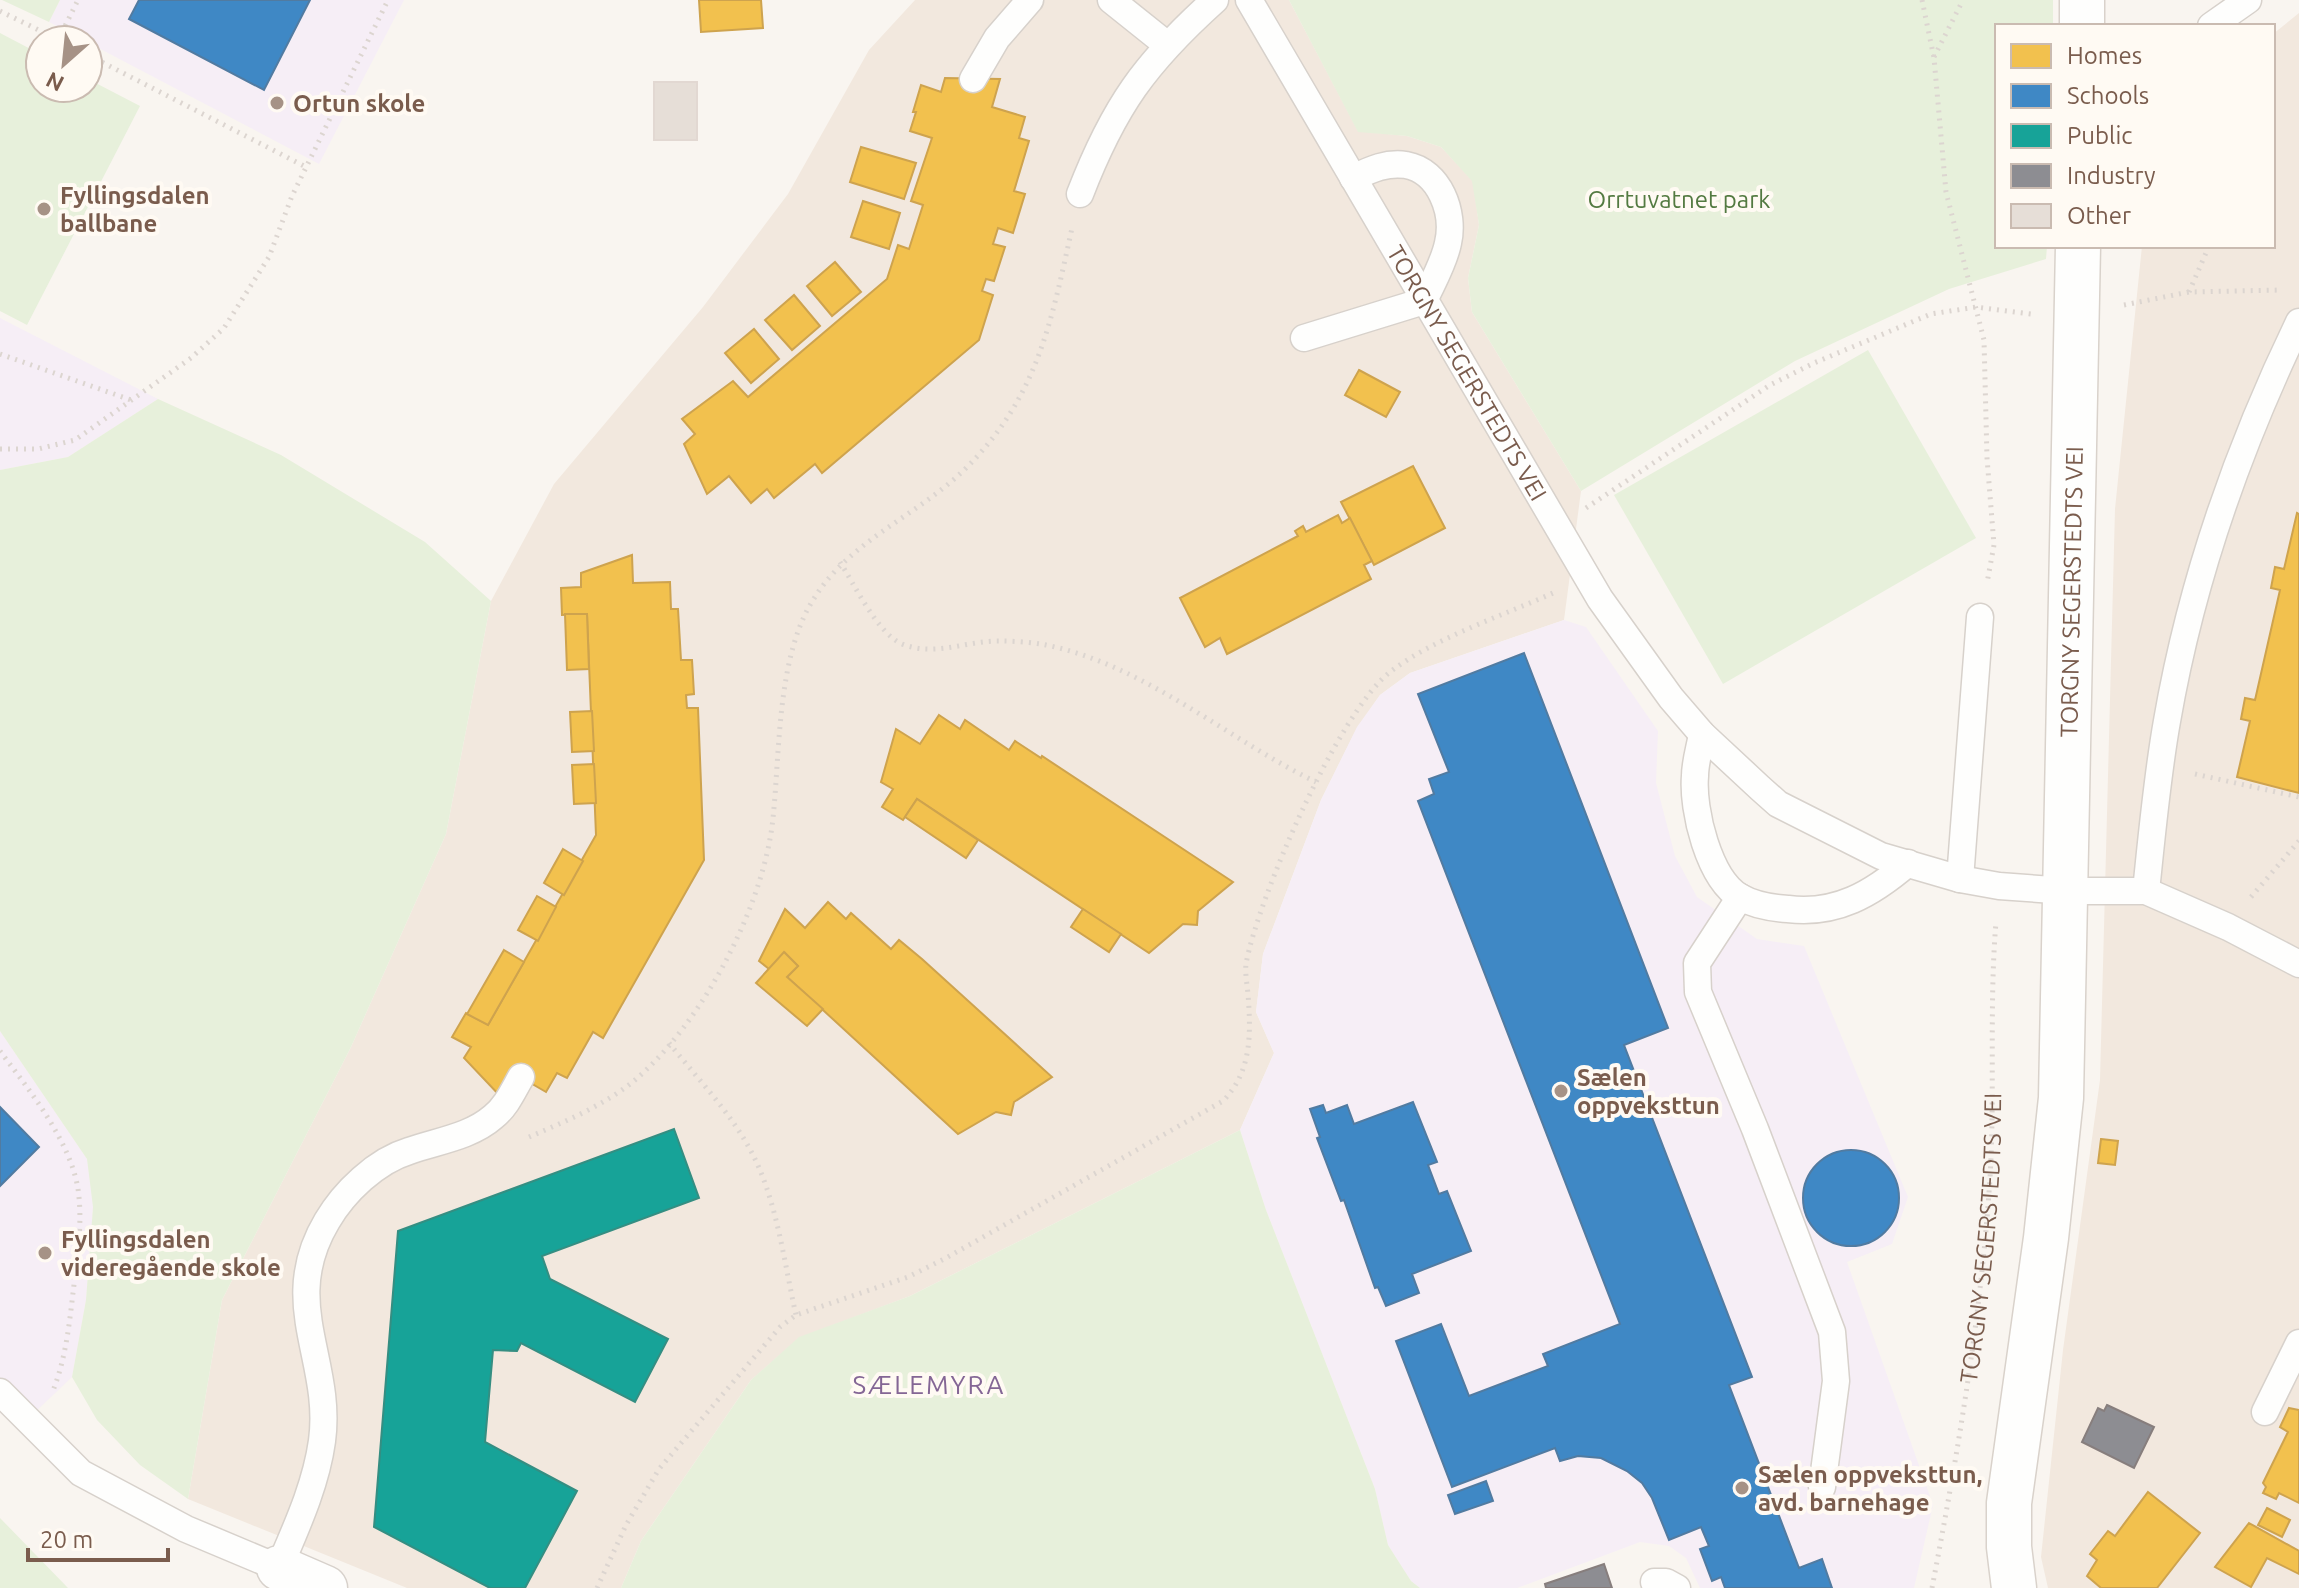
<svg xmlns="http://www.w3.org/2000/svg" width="2299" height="1588" viewBox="0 0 2299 1588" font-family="Ubuntu,sans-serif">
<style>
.residential{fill:#f2e8de}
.education{fill:#f6eef6}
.green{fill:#e7f0db}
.homes{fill:#f2c14e;stroke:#cea34e;stroke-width:2}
.schools{fill:#3f88c5;stroke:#517ba1;stroke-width:2}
.public{fill:#17a398;stroke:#358e82;stroke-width:2}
.industry{fill:#8d8d92;stroke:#877e7d;stroke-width:2}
.building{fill:#e6ded7;stroke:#e2d8d2;stroke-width:2}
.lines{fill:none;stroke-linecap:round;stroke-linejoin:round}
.service-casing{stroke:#d7d1cb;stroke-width:29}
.minor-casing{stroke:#d7d1cb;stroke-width:47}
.secondary-casing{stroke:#d9d2cb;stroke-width:47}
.path{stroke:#dcd5d0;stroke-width:5;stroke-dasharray:2 6;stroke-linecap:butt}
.service{stroke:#fefefd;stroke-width:26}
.minor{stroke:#fefefd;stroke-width:44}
.secondary{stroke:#fefefd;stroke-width:44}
.poi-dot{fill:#a69286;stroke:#fffaf3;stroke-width:3}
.labels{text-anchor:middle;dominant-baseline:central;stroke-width:8;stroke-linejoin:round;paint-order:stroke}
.poi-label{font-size:24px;font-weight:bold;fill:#7a5c4d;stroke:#fffaf3;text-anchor:start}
.park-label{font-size:24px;fill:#537a41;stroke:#fffaf3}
.street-label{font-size:24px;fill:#7a5c4d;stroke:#fffaf3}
.neighbourhood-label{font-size:26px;letter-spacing:2px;fill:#846695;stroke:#fffaf3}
</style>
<rect width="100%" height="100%" fill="#f9f5f0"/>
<g class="residential">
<polygon points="915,0 1289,0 1358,131 1407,136 1441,147 1473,181 1479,225 1468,278 1472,312 1581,491 1564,620 1410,673 1380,695 1357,728 1321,800 1263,954 1256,1012 1274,1053 1240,1130 910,1296 799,1338 751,1380 641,1541 621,1588 407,1588 188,1499 222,1300 351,1047 446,834 491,601 554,484 703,307 788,194 869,50"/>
<polygon points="2299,13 2299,1588 2048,1588 2041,1557 2063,1350 2100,1080 2115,509 2142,246 2273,246 2273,34"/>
</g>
<g class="education">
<polygon points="60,0 404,0 319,164 49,22"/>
<polygon points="0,318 158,399 68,457 0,470"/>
<polygon points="1564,620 1586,627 1658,731 1656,783 1675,856 1697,897 1757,939 1804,946 1908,1197 1892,1244 1847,1262 1933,1505 1914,1588 1700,1588 1686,1558 1669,1546 1640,1542 1517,1588 1420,1588 1411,1581 1388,1545 1375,1489 1266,1210 1240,1130 1274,1053 1256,1012 1263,954 1321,800 1357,727 1380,695 1410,673"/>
<polygon points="0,1031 87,1159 93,1207 86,1300 72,1377 33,1414 0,1379"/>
</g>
<g class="green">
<polygon points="2,0 60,0 49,22"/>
<polygon points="1289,0 2053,0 2053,26 1997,26 1997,246 2047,246 2046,259 1949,289 1795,361 1581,491 1472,312 1468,278 1479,225 1472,181 1441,147 1407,136 1358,132"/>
<polygon points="0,33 40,54 40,88 88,88 88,79 140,106 27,325 0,311"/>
<polygon points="1868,350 1976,538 1723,684 1614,495"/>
<polygon points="158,399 281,455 425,542 491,601 446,834 351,1047 222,1300 188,1499 140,1465 97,1420 72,1377 86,1300 93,1207 87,1159 0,1031 0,470 68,457"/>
<polygon points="1240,1130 1266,1210 1375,1489 1388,1545 1411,1581 1420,1588 621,1588 641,1541 751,1380 799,1337 910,1296"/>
<polygon points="0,1518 68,1588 0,1588"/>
</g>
<g class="homes">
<polygon points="699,0 761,0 763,28 701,32"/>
<polygon points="945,78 1000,79 992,107 1025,117 1019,138 1029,141 1014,191 1025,194 1013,233 998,228 993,244 1005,247 994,281 986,279 982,291 993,295 979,340 822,473 815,464 774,498 767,489 751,503 729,476 707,494 684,444 695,434 682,419 733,381 748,397 887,279 898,245 909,249 923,205 911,201 932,138 910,131 916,112 913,112 921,85 941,92"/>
<polygon points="861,147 916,163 904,199 850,182"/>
<polygon points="863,201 900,213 889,249 851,237"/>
<polygon points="835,262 861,292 832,316 807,286"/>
<polygon points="794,295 820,326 792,350 765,320"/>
<polygon points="754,329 779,359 751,383 725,353"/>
<polygon points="1359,370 1400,392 1386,417 1345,395"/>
<polygon points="1413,466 1445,528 1374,565 1341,502"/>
<polygon points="2297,513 2299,514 2299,793 2237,777 2250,721 2241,719 2245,698 2255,700 2280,590 2271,588 2275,567 2284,569"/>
<polygon points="1338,515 1342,523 1350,518 1372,561 1364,565 1371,579 1227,654 1220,638 1205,647 1180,598 1298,536 1295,531 1303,526 1306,532"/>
<polygon points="632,555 633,583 670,582 671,609 678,609 681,660 692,660 694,694 686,695 687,708 698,708 704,860 603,1038 593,1032 567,1078 557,1073 546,1092 515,1074 502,1098 464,1058 471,1047 452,1037 466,1013 488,1025 596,835 587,614 562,615 561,588 581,587 581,573"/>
<polygon points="565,614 587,614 589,669 567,670"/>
<polygon points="592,711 594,751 572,752 570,712"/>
<polygon points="939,715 960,729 965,720 1009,750 1015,741 1041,758 1042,756 1233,882 1198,911 1197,925 1183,924 1149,953 917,799 903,820 882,807 893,789 881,782 896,729 920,744"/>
<polygon points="594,764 596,803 574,804 572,765"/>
<polygon points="917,799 978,840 966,858 905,817"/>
<polygon points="563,849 583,861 564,895 544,883"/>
<polygon points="537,896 556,907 538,941 518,930"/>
<polygon points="828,902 846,919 851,913 891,949 899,940 922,959 1052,1077 1014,1102 1011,1115 996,1112 958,1134 787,977 798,966 785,953 769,969 759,961 785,909 805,928"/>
<polygon points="1083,909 1121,934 1109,952 1071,927"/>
<polygon points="504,950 524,962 488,1025 467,1014"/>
<polygon points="784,952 798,966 787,977 823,1009 807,1026 756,983"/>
<polygon points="2101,1139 2118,1141 2115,1165 2098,1163"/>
<polygon points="2289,1408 2299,1410 2299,1503 2279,1493 2276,1499 2263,1493 2266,1487 2263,1483 2288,1432 2280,1427"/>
<polygon points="2148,1492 2200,1533 2157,1588 2101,1588 2087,1576 2097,1560 2090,1554 2108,1531 2115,1536"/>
<polygon points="2267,1508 2290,1520 2282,1537 2258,1525"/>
<polygon points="2249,1523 2299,1551 2299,1574 2267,1558 2251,1587 2215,1567"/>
</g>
<g class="schools">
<polygon points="139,0 310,0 264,90 129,19"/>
<polygon points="1524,653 1668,1028 1624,1045 1752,1377 1729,1385 1799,1568 1822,1559 1832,1588 1725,1588 1721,1577 1712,1581 1700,1549 1709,1546 1701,1527 1669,1540 1652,1498 1642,1483 1627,1471 1601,1458 1578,1456 1560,1461 1555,1448 1452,1487 1396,1341 1441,1324 1469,1396 1548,1366 1543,1354 1620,1324 1418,801 1434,794 1429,779 1449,772 1418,694"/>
<polygon points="1413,1102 1437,1162 1428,1165 1439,1194 1447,1191 1471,1251 1412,1274 1419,1293 1386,1306 1378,1287 1375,1288 1344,1200 1341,1201 1317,1138 1320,1137 1310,1109 1323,1105 1326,1113 1347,1105 1354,1124"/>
<polygon points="0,1107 39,1147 0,1186"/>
<circle cx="1851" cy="1198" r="48"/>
<polygon points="1486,1481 1493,1501 1455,1514 1448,1495"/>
</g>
<polygon class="public" points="674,1129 699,1198 542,1256 550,1279 668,1339 635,1402 521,1343 517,1351 493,1350 485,1442 577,1491 525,1588 490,1588 374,1527 398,1231"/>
<g class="industry">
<polygon points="2107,1405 2154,1427 2134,1468 2082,1442 2098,1408 2104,1411"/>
<polygon points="1604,1564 1612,1588 1546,1588 1545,1584"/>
</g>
<rect class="building" x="654" y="82" width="43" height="58"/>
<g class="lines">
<defs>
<g id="service">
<polyline points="1111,0 1166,44"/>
<path id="s2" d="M1249,0L1600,599L1671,698L1702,734L1760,788L1778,804L1881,856L1960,879L1999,886L2067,891H2146L2228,927L2299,964"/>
<polyline points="2211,26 2248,0"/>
<polyline points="973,79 997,38 1030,0"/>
<path d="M1080,194C1114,106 1145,63 1215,0"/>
<path d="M1304,338L1424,301C1432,283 1444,263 1448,243C1455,213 1440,171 1406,165C1386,162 1370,170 1353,178"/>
<path d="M1702,734C1700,747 1695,762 1695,776C1692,810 1709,879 1740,897C1754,905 1772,908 1788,909C1836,915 1872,894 1908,863"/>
<polyline points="1960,879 1980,617"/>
<path d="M2146,891C2152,834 2157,777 2167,721C2191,582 2238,448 2299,322"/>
<polyline points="1740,897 1697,963 1698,992 1755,1129 1832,1332 1836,1381 1822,1487"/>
<path d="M0,1392L81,1473L186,1529L279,1568C296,1528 316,1485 322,1441C333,1360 278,1303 327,1221C344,1192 376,1161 409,1151C437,1141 470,1137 493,1117C506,1107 513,1091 521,1077"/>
<polyline points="2265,1412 2299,1343"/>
<polyline points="1654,1582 1666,1582 1677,1588"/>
</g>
<polyline id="minor" points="279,1568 325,1588"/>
<g id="secondary">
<polyline points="2082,26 2082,0"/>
<path id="s3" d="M2014,1588L2009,1547V1503L2046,1238L2061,1098L2078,246"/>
</g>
</defs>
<use href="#service" class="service-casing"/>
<use href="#minor" class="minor-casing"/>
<use href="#secondary" class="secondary-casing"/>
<g class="path">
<polyline points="1922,0 1934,58 1946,192 1984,340 1987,458 1994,545 1987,583"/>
<polyline points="0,11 59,40"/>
<polyline points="58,40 78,0"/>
<polyline points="88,55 306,167"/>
<polyline points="1934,57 1963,0"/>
<polyline points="2189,292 2209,246"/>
<polyline points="2124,305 2189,292 2281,290"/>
<polyline points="0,354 131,400"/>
<polyline points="0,449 38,449 75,440 191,358 224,328 269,257 292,196 388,0"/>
<polyline points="1586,508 1770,385 1814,363 1931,314 1976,307 2031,314"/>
<path d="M840,562C854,584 878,634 902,644C935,657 965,641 998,641C1013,641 1031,642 1046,645C1145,665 1227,739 1316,782"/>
<polyline points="2195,774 2299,797"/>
<polyline points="2251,897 2299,841"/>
<path d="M669,1043C697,1078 731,1113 752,1153C777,1201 784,1262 796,1315"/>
<path d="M0,1051C29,1090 70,1140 78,1189C83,1223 77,1259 73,1293C69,1327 65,1362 52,1393"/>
<path d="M529,1137C564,1122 605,1105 635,1080C703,1022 764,906 773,818C780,752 777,657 813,600C849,541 915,517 963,471C1037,399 1051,324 1072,228"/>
<path d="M597,1588L626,1525L659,1469L780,1327L796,1315L908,1277L946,1258L1223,1101C1252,1071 1251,1034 1248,994C1247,984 1245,973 1246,964C1258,898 1338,713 1390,672C1434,638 1502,616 1553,593"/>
<path id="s1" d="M1932,1588C1958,1452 1981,1317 1990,1178C1995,1093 1989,1007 1996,922"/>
</g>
<use href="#service" class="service"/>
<use href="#minor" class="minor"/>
<use href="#secondary" class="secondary"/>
</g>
<g class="poi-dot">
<circle cx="277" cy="103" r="8"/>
<circle cx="44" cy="209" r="8"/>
<circle cx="1561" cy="1091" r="8"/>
<circle cx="45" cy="1253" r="8"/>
<circle cx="1742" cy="1488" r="8"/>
</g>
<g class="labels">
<g class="poi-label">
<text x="293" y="103">Ortun skole</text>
<text x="60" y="195">Fyllingsdalen<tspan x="60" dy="28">ballbane</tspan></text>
<text x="1577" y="1077">Sælen<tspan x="1577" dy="28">oppveksttun</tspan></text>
<text x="61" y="1239">Fyllingsdalen<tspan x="61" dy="28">videregående skole</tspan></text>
<text x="1758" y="1474">Sælen oppveksttun,<tspan x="1758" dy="28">avd. barnehage</tspan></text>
</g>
<g class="park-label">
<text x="1679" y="199">Orrtuvatnet park</text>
</g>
<g class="street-label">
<text stroke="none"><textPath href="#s2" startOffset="432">TORGNY SEGERSTEDTS VEI</textPath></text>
<text stroke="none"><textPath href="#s3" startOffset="1000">TORGNY SEGERSTEDTS VEI</textPath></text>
<text stroke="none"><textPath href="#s1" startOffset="354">TORGNY SEGERSTEDTS VEI</textPath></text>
</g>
<g class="neighbourhood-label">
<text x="929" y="1384">SÆLEMYRA</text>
</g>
</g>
<rect x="1995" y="24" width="280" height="224" fill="#fffaf3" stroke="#cabbb1" stroke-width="2"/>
<rect x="2011" y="44" width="40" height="24" fill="#f2c14e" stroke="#cabbb1" stroke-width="2"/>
<text x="2067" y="64" font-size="24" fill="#7a5c4d">Homes</text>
<rect x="2011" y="84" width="40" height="24" fill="#3f88c5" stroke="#cabbb1" stroke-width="2"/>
<text x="2067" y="104" font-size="24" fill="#7a5c4d">Schools</text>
<rect x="2011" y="124" width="40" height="24" fill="#17a398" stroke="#cabbb1" stroke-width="2"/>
<text x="2067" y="144" font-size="24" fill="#7a5c4d">Public</text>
<rect x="2011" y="164" width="40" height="24" fill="#8d8d92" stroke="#cabbb1" stroke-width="2"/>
<text x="2067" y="184" font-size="24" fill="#7a5c4d">Industry</text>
<rect x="2011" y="204" width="40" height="24" fill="#e6ded7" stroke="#cabbb1" stroke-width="2"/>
<text x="2067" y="224" font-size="24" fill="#7a5c4d">Other</text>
<g transform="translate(64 64) rotate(207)"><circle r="38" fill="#fffaf3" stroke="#cabbb1" stroke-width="2"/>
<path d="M0-6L14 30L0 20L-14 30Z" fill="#a69286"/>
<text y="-12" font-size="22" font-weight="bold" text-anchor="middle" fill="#7a5c4d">N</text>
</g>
<path d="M28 1548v12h140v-12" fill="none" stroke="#7a5c4d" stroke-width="4"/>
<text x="40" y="1548" font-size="24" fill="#7a5c4d" stroke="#fffaf3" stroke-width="6" paint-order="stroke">20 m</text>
</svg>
